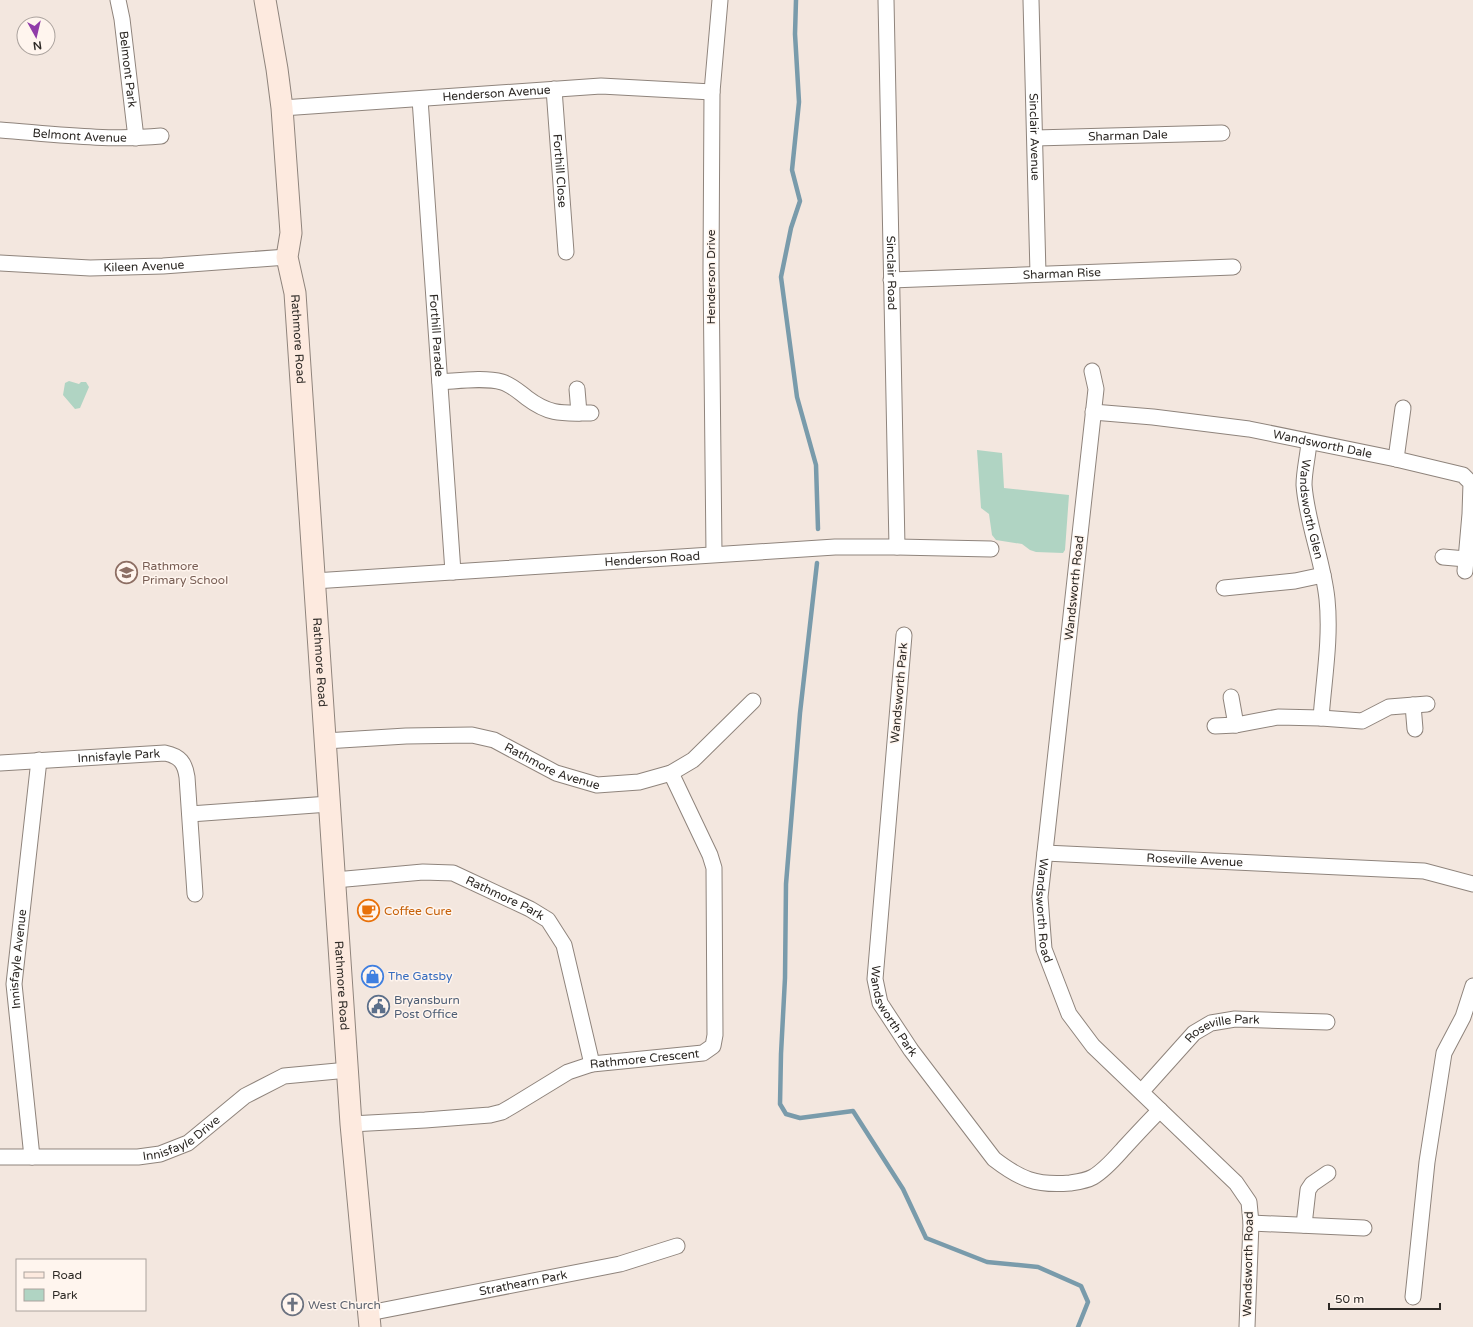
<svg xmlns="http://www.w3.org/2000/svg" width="1473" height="1327" viewBox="0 0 1473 1327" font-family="'Varela Round',sans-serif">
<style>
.green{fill:#b0d4c3}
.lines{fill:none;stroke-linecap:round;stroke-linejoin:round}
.stream{stroke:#799bab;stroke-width:4.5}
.street-casing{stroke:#8f847c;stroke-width:17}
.secondary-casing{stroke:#8f847c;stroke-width:23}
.street{stroke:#fff;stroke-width:15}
.secondary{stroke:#fdeadf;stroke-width:21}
.labels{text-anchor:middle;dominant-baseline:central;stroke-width:3;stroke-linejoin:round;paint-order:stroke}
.street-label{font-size:12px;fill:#2d2925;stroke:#fff5ee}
.education-label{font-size:12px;fill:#785e54;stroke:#fff5ee;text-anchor:start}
.food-label{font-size:12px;fill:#c56008;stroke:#fff5ee;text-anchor:start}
.shop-label{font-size:12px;fill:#366cbe;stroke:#fff5ee;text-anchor:start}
.service-label{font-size:12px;fill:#4e5e75;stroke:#fff5ee;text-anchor:start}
.worship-label{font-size:12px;fill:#5b616d;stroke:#fff5ee;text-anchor:start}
</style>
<rect width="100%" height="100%" fill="#f3e7df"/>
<g class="green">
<polygon points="69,381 79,384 81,382 86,382 89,387 80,408 75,409 63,395 65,383"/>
<polygon points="977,450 1002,453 1004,488 1069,495 1065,550 1063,553 1036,552 1030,550 1022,544 996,540 992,535 989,514 981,508"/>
</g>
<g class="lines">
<g class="stream">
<polyline points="796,0 795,34 799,102 792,170 800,201 791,228 781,277 797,397 816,465 818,529"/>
<polyline points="817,563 800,713 786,884 785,978 781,1054 780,1104 786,1114 800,1118 853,1111 903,1189 926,1238 987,1262 1038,1267 1081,1286 1088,1302 1078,1327"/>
</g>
<defs>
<g id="street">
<path id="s1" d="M118,0L122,19L136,138"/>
<path id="s2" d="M886,0L897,547"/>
<path id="s3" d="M1031,0L1038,274"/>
<path id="s4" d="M554,89L566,252"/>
<path id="s5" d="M420,99L453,572"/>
<path id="s6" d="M282,108L601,86L712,92"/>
<path id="s7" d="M0,130C53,134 107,141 161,136"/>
<path id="s8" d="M1035,138L1222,133"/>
<path id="s9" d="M0,263L90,268L163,266L287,257"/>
<path id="s10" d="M891,280L1233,267"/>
<path id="s11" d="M1092,371L1096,389L1040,897L1044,949L1069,1014L1093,1046L1236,1183L1249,1202L1251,1223L1247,1327"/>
<path d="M440,382C458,381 484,377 502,382C512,385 519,392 527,398C551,416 564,413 591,413"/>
<polyline points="577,389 579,413"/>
<path id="s12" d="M1093,412L1153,417L1249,429L1396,459L1463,475L1471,483L1470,514L1465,571"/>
<path id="s13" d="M1309,442C1308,456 1304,471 1304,485C1307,524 1323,560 1327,599C1331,638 1324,678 1321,718"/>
<polyline points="1396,459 1403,408"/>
<polyline points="714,554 711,270 712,92 720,0"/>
<polyline points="1443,557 1466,559"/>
<path id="s14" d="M314,581L835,547H897L991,549"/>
<polyline points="1224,588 1295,581 1323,575"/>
<path id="s15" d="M904,635L875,979L880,1003L911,1050L994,1159C1020,1179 1036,1186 1070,1183C1077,1182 1086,1181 1093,1177C1105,1170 1115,1158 1124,1148C1136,1135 1148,1122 1160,1110"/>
<polyline points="1231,697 1236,725"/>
<polyline points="1413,705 1415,729"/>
<polyline points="1215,726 1236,725 1278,717 1321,718 1362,721 1389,707 1427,704"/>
<path id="s16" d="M325,741L406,736L472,735L494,740L556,773L597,785L639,782L671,773L693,760L753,701"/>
<path id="s17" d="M0,763L165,753C180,756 185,763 187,777L195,894"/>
<polyline points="190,814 329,804"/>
<path id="s18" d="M1045,853L1424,871L1473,884"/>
<path id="s19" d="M335,880L423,872L453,873L530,909L548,920L564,945L592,1064"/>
<path id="s20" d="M1142,1091L1194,1033L1211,1023L1235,1019L1327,1022"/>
<path id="s21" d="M351,1124L425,1120L490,1115L502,1112L514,1105L568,1072L592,1064L693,1054L703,1053L713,1046L715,1035L714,868L710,855L671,773"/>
<path id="s22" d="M0,1157H138L160,1154L188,1143L245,1096L284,1076L348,1070"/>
<path id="s23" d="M32,1157L14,984L39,760"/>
<polyline points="1251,1223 1364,1228"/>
<polyline points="1304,1225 1308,1190 1312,1184 1328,1173"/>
<polyline points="1413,1297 1427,1162 1444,1053 1463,1017 1473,986"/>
<path id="s24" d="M369,1313L620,1264L677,1246"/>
</g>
<g id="secondary">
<path id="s25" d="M265,0L277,69L282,108L291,233L287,257L295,293L351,1124L370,1327"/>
</g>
</defs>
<use href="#street" class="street-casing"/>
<use href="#secondary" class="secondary-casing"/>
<use href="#street" class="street"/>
<use href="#secondary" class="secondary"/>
</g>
<defs>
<symbol id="school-ring" viewBox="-11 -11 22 22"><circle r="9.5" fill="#fff5ee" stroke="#8d6e63" stroke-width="1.5"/><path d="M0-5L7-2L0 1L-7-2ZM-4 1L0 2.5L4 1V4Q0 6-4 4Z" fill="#8d6e63"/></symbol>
<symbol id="cafe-ring" viewBox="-11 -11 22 22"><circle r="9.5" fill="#fff5ee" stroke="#e8710a" stroke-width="1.5"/><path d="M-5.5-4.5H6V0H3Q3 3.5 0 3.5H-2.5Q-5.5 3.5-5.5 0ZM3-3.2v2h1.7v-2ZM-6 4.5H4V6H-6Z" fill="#e8710a"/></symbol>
<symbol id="shop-ring" viewBox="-11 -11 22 22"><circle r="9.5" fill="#fff5ee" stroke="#3f7fe0" stroke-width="1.5"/><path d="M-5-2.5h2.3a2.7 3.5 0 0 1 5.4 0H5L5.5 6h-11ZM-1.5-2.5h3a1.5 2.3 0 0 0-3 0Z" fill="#3f7fe0"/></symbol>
<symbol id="civic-ring" viewBox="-11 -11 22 22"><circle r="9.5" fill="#fff5ee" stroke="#5c6f8a" stroke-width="1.5"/><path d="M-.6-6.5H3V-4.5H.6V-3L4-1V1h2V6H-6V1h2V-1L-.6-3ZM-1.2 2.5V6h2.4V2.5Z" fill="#5c6f8a"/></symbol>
<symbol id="church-ring" viewBox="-11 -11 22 22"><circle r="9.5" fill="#fff5ee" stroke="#6b7280" stroke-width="1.5"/><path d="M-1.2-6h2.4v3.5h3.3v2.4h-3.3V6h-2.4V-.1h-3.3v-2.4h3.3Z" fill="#6b7280"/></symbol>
</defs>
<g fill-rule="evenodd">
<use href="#school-ring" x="114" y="560" width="25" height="25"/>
<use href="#cafe-ring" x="356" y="898" width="25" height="25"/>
<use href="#shop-ring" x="360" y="964" width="25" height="25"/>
<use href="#civic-ring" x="366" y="994" width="25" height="25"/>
<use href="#church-ring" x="280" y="1292" width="25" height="25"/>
</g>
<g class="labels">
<g class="street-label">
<text stroke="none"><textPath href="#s1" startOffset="70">Belmont Park</textPath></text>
<text stroke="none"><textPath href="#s6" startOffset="215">Henderson Avenue</textPath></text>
<text stroke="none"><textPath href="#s7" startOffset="80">Belmont Avenue</textPath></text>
<text stroke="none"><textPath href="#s8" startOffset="93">Sharman Dale</textPath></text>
<text stroke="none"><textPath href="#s3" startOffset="137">Sinclair Avenue</textPath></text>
<text stroke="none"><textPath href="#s4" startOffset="82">Forthill Close</textPath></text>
<text stroke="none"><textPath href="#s9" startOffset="144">Kileen Avenue</textPath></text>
<text stroke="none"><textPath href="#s2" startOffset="273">Sinclair Road</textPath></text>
<text stroke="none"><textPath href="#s10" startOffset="171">Sharman Rise</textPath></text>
<text transform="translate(711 277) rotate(-90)">Henderson Drive</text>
<text stroke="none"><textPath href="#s5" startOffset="237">Forthill Parade</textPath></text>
<text stroke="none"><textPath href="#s25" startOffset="342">Rathmore Road</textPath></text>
<text stroke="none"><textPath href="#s12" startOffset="232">Wandsworth Dale</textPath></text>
<text stroke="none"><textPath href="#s13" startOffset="68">Wandsworth Glen</textPath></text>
<text stroke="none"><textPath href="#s14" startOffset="339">Henderson Road</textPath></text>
<text transform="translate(1074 588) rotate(-84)">Wandsworth Road</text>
<text stroke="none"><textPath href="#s25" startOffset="666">Rathmore Road</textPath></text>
<text transform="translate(899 693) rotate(-85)">Wandsworth Park</text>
<text stroke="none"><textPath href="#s17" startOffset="119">Innisfayle Park</textPath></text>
<text stroke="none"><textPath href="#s16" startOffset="234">Rathmore Avenue</textPath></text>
<text stroke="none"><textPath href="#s18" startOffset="150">Roseville Avenue</textPath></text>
<text stroke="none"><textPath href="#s19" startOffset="176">Rathmore Park</textPath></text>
<text stroke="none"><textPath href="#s11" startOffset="543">Wandsworth Road</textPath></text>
<text stroke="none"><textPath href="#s23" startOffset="199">Innisfayle Avenue</textPath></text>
<text stroke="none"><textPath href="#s25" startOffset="990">Rathmore Road</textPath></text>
<text stroke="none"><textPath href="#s15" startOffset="382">Wandsworth Park</textPath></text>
<text stroke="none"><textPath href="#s20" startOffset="107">Roseville Park</textPath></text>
<text stroke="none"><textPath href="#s21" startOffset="307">Rathmore Crescent</textPath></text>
<text stroke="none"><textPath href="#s22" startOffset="186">Innisfayle Drive</textPath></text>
<text transform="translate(1248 1264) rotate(-89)">Wandsworth Road</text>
<text stroke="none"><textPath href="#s24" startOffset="157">Strathearn Park</textPath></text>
</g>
<g class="education-label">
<text x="142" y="566">Rathmore<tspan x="142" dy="14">Primary School</tspan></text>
</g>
<g class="food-label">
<text x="384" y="911">Coffee Cure</text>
</g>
<g class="shop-label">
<text x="388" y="976">The Gatsby</text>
</g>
<g class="service-label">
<text x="394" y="1000">Bryansburn<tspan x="394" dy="14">Post Office</tspan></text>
</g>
<g class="worship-label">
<text x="308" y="1305">West Church</text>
</g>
</g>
<rect x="16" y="1259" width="130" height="52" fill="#fff5ee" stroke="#aba39e"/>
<rect x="24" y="1272" width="20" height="6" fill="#fdeadf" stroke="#aba39e"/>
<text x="52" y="1279" font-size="12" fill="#2d2925">Road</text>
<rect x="24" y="1289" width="20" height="12" fill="#b0d4c3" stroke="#aba39e"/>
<text x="52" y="1299" font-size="12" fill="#2d2925">Park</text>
<g transform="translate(36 36) rotate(172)"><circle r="19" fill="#fff5ee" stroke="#aba39e"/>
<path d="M0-3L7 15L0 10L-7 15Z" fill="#913ca9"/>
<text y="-6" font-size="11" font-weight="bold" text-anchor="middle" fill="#2d2925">N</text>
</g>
<path d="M1329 1303v6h111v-6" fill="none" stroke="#2d2925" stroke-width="2"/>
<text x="1335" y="1303" font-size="12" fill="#2d2925" stroke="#fff5ee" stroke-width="3" paint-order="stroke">50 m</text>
</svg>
